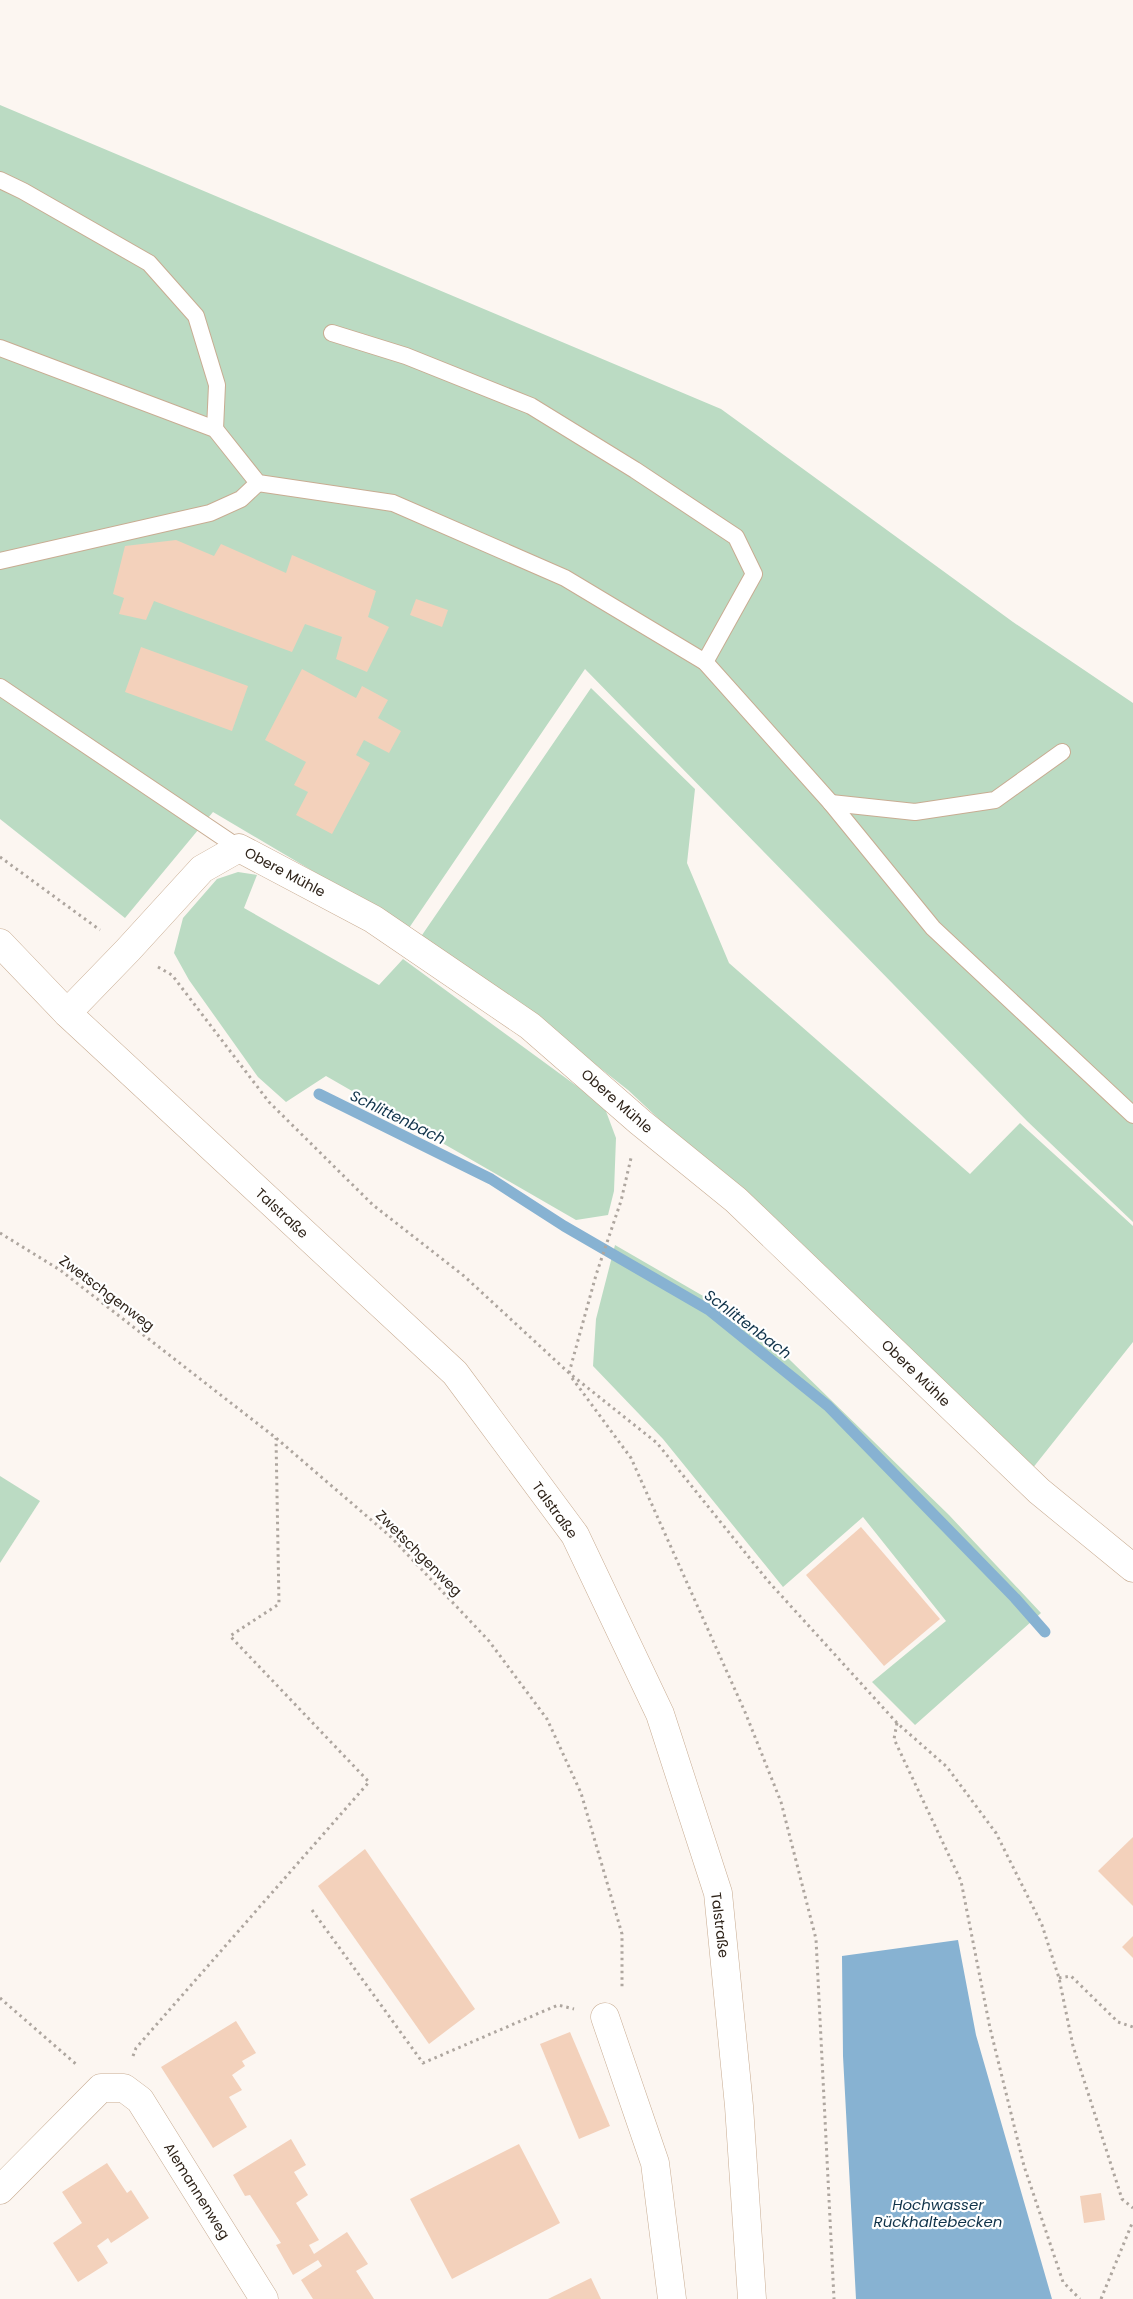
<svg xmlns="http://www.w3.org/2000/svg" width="1133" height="2299" viewBox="0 0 1133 2299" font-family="Poppins,sans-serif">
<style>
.green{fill:#bbdbc3}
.water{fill:#87b2d2}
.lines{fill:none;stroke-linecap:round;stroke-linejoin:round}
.stream{stroke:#87b2d2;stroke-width:11}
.building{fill:#f3d1bb}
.service-casing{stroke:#c8ac92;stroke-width:18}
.minor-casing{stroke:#c8ac92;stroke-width:29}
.path{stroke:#aea69f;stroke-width:3;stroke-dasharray:2.5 4;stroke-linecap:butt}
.service{stroke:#fff;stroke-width:16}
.minor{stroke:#fff;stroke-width:28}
.labels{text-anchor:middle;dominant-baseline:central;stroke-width:4.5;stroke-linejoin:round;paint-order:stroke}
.street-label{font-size:14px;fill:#2e2319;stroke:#fff}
.water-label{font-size:15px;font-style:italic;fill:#10334a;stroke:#fff}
</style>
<rect width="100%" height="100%" fill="#fcf6f1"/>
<g class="green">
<polygon points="0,105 721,409 1013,622 1133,703 1133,1222 1027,1121 585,669 409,928 213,812 125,918 0,819"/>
<polygon points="591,688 695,789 687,863 729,963 970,1174 1020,1123 1133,1226 1133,1342 1032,1469 628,1090 511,998 420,938"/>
<polygon points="238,872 257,875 244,908 379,985 403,959 604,1106 616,1138 614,1191 608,1215 576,1220 326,1076 286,1102 258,1077 189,980 174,953 183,918 217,879"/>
<polygon points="615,1245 755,1326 949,1515 1041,1613 915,1725 872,1682 946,1621 863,1517 783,1587 663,1439 593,1366 596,1319"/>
<polygon points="0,1476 40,1501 0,1563"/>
</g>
<polygon class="water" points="958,1940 976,2035 1052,2299 856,2299 843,2056 842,1956"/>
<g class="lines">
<polyline class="stream" points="319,1094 491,1179 564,1226 709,1310 828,1406 1015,1598 1045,1632"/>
</g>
<g class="building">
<polygon points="176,540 214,556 221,544 286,573 292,555 376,591 368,617 389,627 367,672 336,659 342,637 305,624 292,652 154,601 146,620 119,614 124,598 113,594 125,546"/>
<polygon points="416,599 448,610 442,627 410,615"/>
<polygon points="141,647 248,686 232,731 125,692"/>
<polygon points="302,669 356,698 362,686 388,700 378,718 401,731 389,753 364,740 356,755 370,763 332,834 296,815 308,792 294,785 306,762 265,740"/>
<polygon points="861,1527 940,1619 884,1666 806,1575"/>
<polygon points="1133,1837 1133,1906 1098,1871"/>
<polygon points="365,1849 475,2009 429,2044 318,1886"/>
<polygon points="1133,1936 1133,1958 1122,1947"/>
<polygon points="236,2021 256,2053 242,2061 245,2066 232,2075 242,2090 229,2097 247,2127 213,2148 161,2067"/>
<polygon points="570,2032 610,2126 579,2139 540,2044"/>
<polygon points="291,2139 306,2165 294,2172 308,2195 296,2203 319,2240 309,2245 314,2254 347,2232 368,2264 356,2271 374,2299 313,2299 301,2280 322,2266 318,2260 293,2275 276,2245 281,2243 250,2195 245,2196 233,2175"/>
<polygon points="519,2144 560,2223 452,2279 410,2199"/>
<polygon points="107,2163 127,2193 131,2190 149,2218 111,2243 108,2238 97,2246 108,2263 78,2282 53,2243 82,2223 62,2192"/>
<polygon points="1101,2193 1105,2220 1084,2223 1080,2196"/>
<polygon points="591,2278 601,2299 548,2299"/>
</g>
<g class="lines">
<defs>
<g id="service">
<polyline points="0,180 23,191 149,263 196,316 217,385 215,429"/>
<polyline points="332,333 406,356 531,406 635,470 736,537 754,574 705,662"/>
<polyline points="0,348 215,429 258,483 393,503 565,578 705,662 831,803 933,928 1133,1115"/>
<polyline points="0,561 210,513 241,499 258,483"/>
<polyline points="0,687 239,848"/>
<polyline points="831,803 915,812 995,800 1062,752"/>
</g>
<g id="minor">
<polyline points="0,943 67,1013 455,1373 575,1535 660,1714 718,1893 739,2106 752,2299"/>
<polyline points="67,1013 128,950 202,869 239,848 373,919 530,1026 640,1122 736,1200 1039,1491 1133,1568"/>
<polyline points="605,2017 655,2163 672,2299"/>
<polyline points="0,2190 101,2088 124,2088 140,2100 264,2299"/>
</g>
</defs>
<use href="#service" class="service-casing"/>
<use href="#minor" class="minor-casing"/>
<g class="path">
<polyline points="0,857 100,930"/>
<polyline points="158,967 172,975 269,1102 373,1205 464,1276 569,1373 657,1443 768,1581 897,1723 947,1767 996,1833 1042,1925 1059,1978 1073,2046 1122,2199 1133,2208"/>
<polyline points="0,1233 60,1270 276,1438 391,1537 489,1641 547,1719 581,1793 622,1934 622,1989"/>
<polyline points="569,1373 596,1275 621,1201 631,1158"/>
<polyline points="572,1378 631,1458 745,1712 781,1802 816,1939 834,2299"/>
<polyline points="897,1723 894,1739 961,1881 990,2028 1024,2166 1063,2282 1080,2299"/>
<polyline points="312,1910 423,2063 558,2005 574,2009"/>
<polyline points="1059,1978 1071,1976 1118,2022 1133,2027"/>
<polyline points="0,1998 77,2065"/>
<polyline points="133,2056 136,2048 369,1782 230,1636 279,1604 276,1438"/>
<polyline points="1101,2299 1133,2221"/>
</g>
<use href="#service" class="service"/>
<use href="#minor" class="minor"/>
</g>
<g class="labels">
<g class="street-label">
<text transform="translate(285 872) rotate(28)">Obere Mühle</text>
<text transform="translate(617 1101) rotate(41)">Obere Mühle</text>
<text transform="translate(282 1213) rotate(43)">Talstraße</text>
<text transform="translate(107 1293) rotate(37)">Zwetschgenweg</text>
<text transform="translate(916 1373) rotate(44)">Obere Mühle</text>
<text transform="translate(555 1510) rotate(54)">Talstraße</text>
<text transform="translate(419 1553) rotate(45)">Zwetschgenweg</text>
<text transform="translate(720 1925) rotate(83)">Talstraße</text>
<text transform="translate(197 2191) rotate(58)">Alemannenweg</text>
</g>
<g class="water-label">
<text transform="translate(398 1117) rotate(26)">Schlittenbach</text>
<text transform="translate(748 1324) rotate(37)">Schlittenbach</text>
<text x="938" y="2204">Hochwasser<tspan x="938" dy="17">Rückhaltebecken</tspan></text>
</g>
</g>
</svg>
